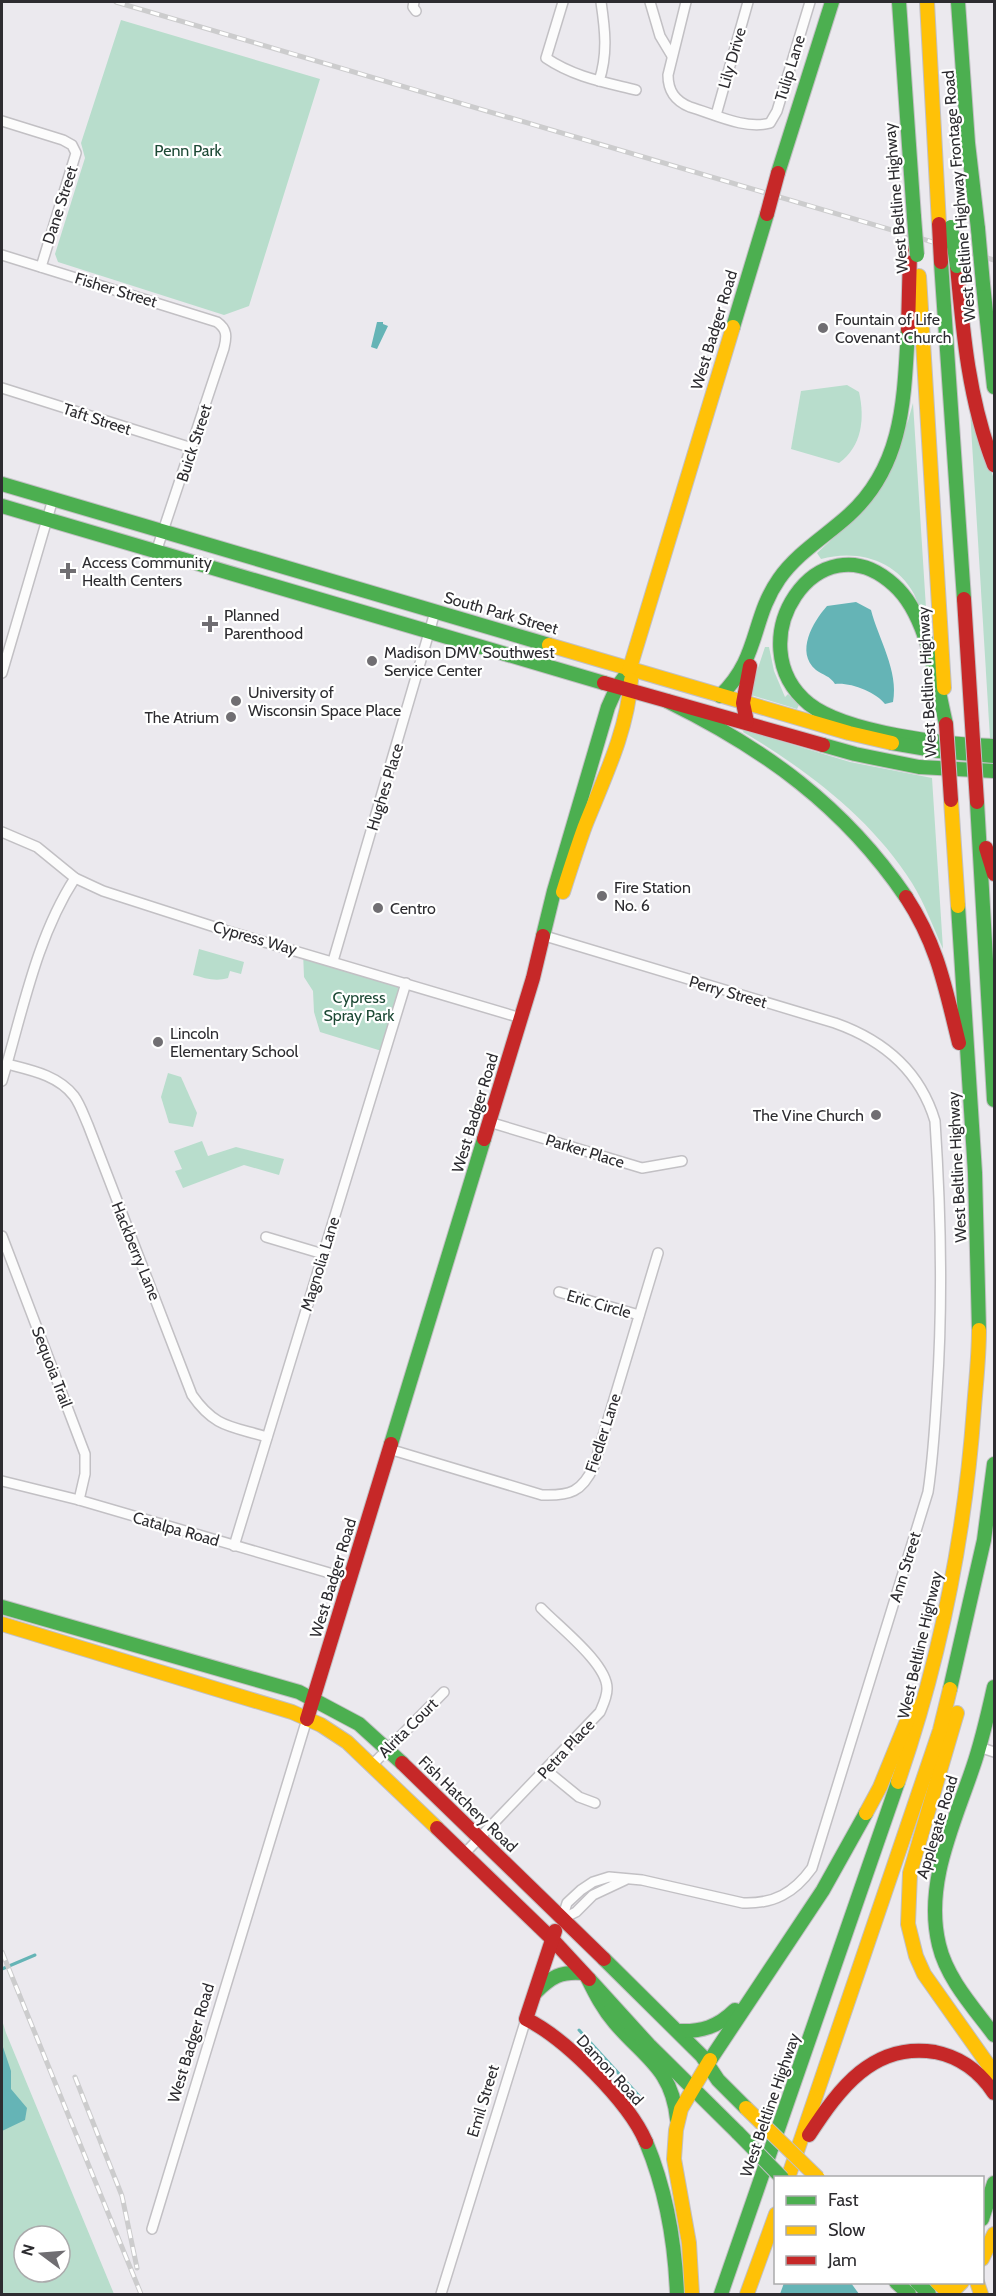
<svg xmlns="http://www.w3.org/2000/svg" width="996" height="2296" viewBox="0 0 996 2296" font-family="Cabin,sans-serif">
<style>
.green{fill:#b8ddcc;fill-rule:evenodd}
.water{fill:#65b4b6}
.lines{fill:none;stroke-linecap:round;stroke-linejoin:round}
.stream{stroke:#65b4b6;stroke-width:3}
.street-casing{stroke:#c2c0c4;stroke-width:12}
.fast-casing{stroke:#c2c0c4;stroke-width:16}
.slow-casing{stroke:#c2c0c4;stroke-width:16}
.jam-casing{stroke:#c2c0c4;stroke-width:16}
.street{stroke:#fcfcfc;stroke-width:9}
.fast{stroke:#4caf50;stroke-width:14}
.slow{stroke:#ffc107;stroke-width:14}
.jam{stroke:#c62828;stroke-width:14}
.rail-casing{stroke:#cccccd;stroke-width:5}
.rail{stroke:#fff;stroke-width:3;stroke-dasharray:9;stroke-linecap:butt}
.fast-bridge-casing{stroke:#c2c0c4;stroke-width:16;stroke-linecap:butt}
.slow-bridge-casing{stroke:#c2c0c4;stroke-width:16;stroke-linecap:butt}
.jam-bridge-casing{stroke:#c2c0c4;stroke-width:16;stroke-linecap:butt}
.fast-bridge{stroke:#4caf50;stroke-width:14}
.slow-bridge{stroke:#ffc107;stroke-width:14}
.jam-bridge{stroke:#c62828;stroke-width:14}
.poi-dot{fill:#706e72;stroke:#fff;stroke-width:2}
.labels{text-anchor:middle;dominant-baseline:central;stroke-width:4.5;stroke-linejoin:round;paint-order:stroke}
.street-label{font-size:16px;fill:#2d2c30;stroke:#fff}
.park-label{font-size:16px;fill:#1d4935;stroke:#fff}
.poi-label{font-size:16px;fill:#2d2c30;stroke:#fff;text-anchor:start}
</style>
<rect width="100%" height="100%" fill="#ebe9ee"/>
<g class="green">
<polygon points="121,20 320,79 249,306 224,315 58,262 55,254 85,158 81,143"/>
<path d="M847,385L859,392C865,419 862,446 839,463L791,449L801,391Z"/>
<path d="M913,403L927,624C922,615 919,604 914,594C896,560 857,549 821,559L817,553L864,510L908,421Z"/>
<polygon points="970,410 994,479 994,738 990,738"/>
<polygon points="765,647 769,647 774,671 785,697 788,694 799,705 797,709 751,695 752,686"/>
<path d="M744,730L850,762L932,778L943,949C933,927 925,904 912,883C872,819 807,770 743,732Z"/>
<path d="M199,949L244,962L241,974L230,971L228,978C215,982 205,978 193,975Z"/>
<polygon points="303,952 406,983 385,1052 320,1032 314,1012 313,991 304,977"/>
<polygon points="168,1073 181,1077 197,1113 193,1127 169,1123 161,1097"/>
<polygon points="202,1141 208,1156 236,1147 284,1159 279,1175 244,1165 183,1188 175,1171 182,1169 174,1151"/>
<path d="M2,2020L6,2033L114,2294H2ZM24,2236H60V2272H24Z"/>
</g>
<g class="water">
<polygon points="377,322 383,322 383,324 388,326 377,349 371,347"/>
<path d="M856,602L871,610C878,638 899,671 893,702L885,704C876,692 850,682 835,684C830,676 823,675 816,670C795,652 813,622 827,606Z"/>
<polygon points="2,2044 11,2071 11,2089 27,2108 25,2120 2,2131"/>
<polygon points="784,2283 851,2283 859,2294 780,2294"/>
</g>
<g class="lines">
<g class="stream">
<polyline points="2,1969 35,1955"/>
<polyline points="579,2030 641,2098"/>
</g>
<defs>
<g id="street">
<polyline points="414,2 413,7 416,11"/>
<path d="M563,2L546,58C574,77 604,82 636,90"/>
<polyline points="650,2 660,36 672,56"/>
<path d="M686,2L668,75C668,91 675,101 690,107C714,114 745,130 770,123L777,111L810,2"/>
<path d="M599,81C608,54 605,29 601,2"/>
<polyline points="716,115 748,2"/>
<polyline points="2,121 63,140 72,145 76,153 41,267"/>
<path d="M2,255L217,322C227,329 227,336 224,348L156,552"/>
<polyline points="2,388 192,448"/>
<polyline points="2,673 53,499"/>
<polyline points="2,832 37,847 75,878 103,891 224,930 521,1018"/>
<path d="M545,936L835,1023C883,1040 920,1071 935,1121C941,1212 943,1302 937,1392C935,1425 933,1459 928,1492L812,1868C794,1893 774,1904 743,1903L642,1880L609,1877L593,1882L581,1890L567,1903L562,1919"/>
<polyline points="333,961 435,612"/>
<path d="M7,1064C30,1070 58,1075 74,1096C80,1104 84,1116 88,1125L192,1395C215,1428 231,1426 267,1437"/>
<path d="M2,1081C22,1014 36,938 75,878"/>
<polyline points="489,1122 642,1168 682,1161"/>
<polyline points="2,1236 85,1454 85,1474 79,1500"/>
<polyline points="266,1237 323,1254"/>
<polyline points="559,1292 639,1315"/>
<path d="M389,1449L542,1495C570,1496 582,1492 594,1466L658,1253"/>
<polyline points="2,1481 79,1500 350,1579"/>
<polyline points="234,1546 406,983"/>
<polyline points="979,1747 994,1752"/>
<polyline points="372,1765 444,1692"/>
<polyline points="546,1770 579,1797 595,1803"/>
<path d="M465,1853L600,1712C603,1705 607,1697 607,1689C608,1664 558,1626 541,1608"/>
<polyline points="562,1919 576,1912 593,1895 625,1880"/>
<polyline points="152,2229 307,1719"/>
<polyline points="441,2294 526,2019"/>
</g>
<g id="fast">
<polyline points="899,2 914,217"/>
<polyline points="958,2 968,143 978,229"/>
<polyline points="778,173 832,2"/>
<polyline points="941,262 964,599"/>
<polyline points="983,284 994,387"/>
<polyline points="733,327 767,214"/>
<polyline points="2,484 549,645"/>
<polyline points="2,506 604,683"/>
<path d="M720,696C760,658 751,619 779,579C797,553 826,536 849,515C904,465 904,398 908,329"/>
<path d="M667,701C765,749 844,806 906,897"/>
<path d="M946,724C936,682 928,615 894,585C818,515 735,644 809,704C846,733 947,745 994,746"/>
<polyline points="892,743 939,751 994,756"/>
<polyline points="823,745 855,754 919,767 994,771"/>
<polyline points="977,802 994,1100"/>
<polyline points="958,906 975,1173 979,1330"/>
<polyline points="543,936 554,891 608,707 617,687 629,671"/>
<polyline points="391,1444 484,1139"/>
<polyline points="2,1607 299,1692 359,1724 402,1763"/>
<path d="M994,1687C988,1714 982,1741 973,1767C954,1824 924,1884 939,1945C947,1979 974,2008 994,2035"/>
<polyline points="950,1689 984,1540 994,1464"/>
<polyline points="604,1959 702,2056 718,2080 746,2108"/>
<path d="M588,1979C596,1995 603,2009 615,2023C645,2058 672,2069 677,2119"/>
<polyline points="589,1979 649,2045 738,2133"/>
<path d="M536,1992C551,1977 561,1971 583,1973"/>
<path d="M678,2031C701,2032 718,2027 735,2010"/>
<polyline points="710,2060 823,1890 866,1813"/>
<path d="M646,2142C666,2190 675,2242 677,2294"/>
<polyline points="982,2219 994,2183"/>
<polyline points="896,2282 909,2294"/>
<polyline points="917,2282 929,2294"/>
<polyline points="721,2294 898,1782"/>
</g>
<g id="slow">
<polyline points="927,2 939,224"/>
<polyline points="919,276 944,688"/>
<polyline points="549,645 849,733 892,743"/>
<polyline points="629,671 733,327"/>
<polyline points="951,800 958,906"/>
<path d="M563,892C570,870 577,848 585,826C604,778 627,732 631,680"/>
<polyline points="2,1624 292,1712 321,1725 347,1742 437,1828"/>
<polyline points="957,1713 910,1873 908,1924 916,1956 924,1974 994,2073"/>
<path d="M898,1782C940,1660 965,1536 974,1408C976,1382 979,1356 979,1330"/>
<polyline points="866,1813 880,1787 913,1706"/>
<polyline points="788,2178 940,1730 950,1689"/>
<polyline points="982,2259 994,2234"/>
<polyline points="937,2282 950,2294"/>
<polyline points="977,2282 981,2294"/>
<polyline points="692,2294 689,2243 674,2159 676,2130 681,2109 710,2060"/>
<polyline points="747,2294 776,2214"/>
<polyline points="950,2294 962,2282"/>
</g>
<g id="jam">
<path d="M957,266C963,334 969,401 994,465"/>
<polyline points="908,329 910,253"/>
<polyline points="964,599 972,725"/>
<polyline points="604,683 823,745"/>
<polyline points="747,722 743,703 750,666"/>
<polyline points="986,848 994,874"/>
<path d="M906,897C938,946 945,987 959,1043"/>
<polyline points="484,1139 533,978 543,936"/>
<polyline points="307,1719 391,1444"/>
<polyline points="402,1763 604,1959"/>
<polyline points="437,1828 551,1938 589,1979"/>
<path d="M555,1931L526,2019C565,2038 629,2102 646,2142"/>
<path d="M809,2135C839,2089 873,2042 935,2052C960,2057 980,2072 994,2093"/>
</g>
</defs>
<use href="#street" class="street-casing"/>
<use href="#fast" class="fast-casing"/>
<use href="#slow" class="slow-casing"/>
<use href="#jam" class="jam-casing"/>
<use href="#street" class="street"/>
<use href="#fast" class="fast"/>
<use href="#slow" class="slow"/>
<use href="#jam" class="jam"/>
<defs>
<g id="rail">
<polyline points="116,2 994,260"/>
<polyline points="2,1952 141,2294"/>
<polyline points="75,2077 122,2196 137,2268"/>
</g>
</defs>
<use href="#rail" class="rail-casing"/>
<use href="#rail" class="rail"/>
<defs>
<g id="fast-bridge">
<polyline points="914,217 917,255"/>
<polyline points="951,227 957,266"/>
<polyline points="978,229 983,284"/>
<polyline points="738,2133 782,2178"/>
</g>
<polyline id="slow-bridge" points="746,2108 818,2178"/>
<g id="jam-bridge">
<polyline points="767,214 778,173"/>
<polyline points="939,224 941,262"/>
<polyline points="946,724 951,800"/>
<polyline points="972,725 977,802"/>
</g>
</defs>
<use href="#fast-bridge" class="fast-bridge-casing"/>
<use href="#slow-bridge" class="slow-bridge-casing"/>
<use href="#jam-bridge" class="jam-bridge-casing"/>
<use href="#fast-bridge" class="fast-bridge"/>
<use href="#slow-bridge" class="slow-bridge"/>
<use href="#jam-bridge" class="jam-bridge"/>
</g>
<g class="poi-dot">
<circle cx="823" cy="328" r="6"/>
<path d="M65 562h6v6h6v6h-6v6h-6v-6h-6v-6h6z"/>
<path d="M207 615h6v6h6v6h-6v6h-6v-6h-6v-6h6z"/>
<circle cx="372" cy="661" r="6"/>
<circle cx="236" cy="701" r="6"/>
<circle cx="231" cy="717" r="6"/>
<circle cx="602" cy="896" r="6"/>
<circle cx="378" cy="908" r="6"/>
<circle cx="158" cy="1042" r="6"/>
<circle cx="876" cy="1115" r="6"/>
</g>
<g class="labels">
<g class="street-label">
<text transform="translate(732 58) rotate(-74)">Lily Drive</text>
<text transform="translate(790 68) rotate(-73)">Tulip Lane</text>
<text transform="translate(959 196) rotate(-95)">West Beltline Highway Frontage Road</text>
<text transform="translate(896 198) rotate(-95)">West Beltline Highway</text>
<text transform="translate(60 205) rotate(-72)">Dane Street</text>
<text transform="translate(116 290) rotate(17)">Fisher Street</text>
<text transform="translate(714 330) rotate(-73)">West Badger Road</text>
<text transform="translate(97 419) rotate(18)">Taft Street</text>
<text transform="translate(194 443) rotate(-72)">Buick Street</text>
<text transform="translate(501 613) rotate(16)">South Park Street</text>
<text transform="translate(927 682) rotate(-93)">West Beltline Highway</text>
<text transform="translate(385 787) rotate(-73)">Hughes Place</text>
<text transform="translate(255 938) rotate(16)">Cypress Way</text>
<text transform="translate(728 992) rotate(16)">Perry Street</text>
<text transform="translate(475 1113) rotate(-73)">West Badger Road</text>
<text transform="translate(585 1151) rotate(17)">Parker Place</text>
<text transform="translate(957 1167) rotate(-93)">West Beltline Highway</text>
<text transform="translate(136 1251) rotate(68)">Hackberry Lane</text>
<text transform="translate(320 1264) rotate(-73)">Magnolia Lane</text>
<text transform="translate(599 1304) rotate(16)">Eric Circle</text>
<text transform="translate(52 1367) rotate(69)">Sequoia Trail</text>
<text transform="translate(603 1433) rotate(-72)">Fiedler Lane</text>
<text transform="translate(176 1529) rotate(16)">Catalpa Road</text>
<text transform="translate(905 1567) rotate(-73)">Ann Street</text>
<text transform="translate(333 1578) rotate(-73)">West Badger Road</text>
<text transform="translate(920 1645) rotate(-77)">West Beltline Highway</text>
<text transform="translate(408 1728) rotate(-45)">Alrita Court</text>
<text transform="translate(566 1749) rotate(-47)">Petra Place</text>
<text transform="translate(468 1804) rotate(44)">Fish Hatchery Road</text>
<text transform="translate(937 1827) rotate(-73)">Applegate Road</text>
<text transform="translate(191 2043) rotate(-73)">West Badger Road</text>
<text transform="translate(610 2070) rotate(47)">Damon Road</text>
<text transform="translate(483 2101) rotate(-73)">Emil Street</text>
<text transform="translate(770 2105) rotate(-71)">West Beltline Highway</text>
</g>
<g class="park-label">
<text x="188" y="150">Penn Park</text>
<text x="359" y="997">Cypress<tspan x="359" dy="18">Spray Park</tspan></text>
</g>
<g class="poi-label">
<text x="835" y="319">Fountain of Life<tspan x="835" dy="18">Covenant Church</tspan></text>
<text x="82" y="562">Access Community<tspan x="82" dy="18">Health Centers</tspan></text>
<text x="224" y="615">Planned<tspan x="224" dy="18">Parenthood</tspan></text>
<text x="384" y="652">Madison DMV Southwest<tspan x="384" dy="18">Service Center</tspan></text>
<text x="248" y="692">University of<tspan x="248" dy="18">Wisconsin Space Place</tspan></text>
<text x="219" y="717" text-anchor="end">The Atrium</text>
<text x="614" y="887">Fire Station<tspan x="614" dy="18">No. 6</tspan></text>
<text x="390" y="908">Centro</text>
<text x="170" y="1033">Lincoln<tspan x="170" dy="18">Elementary School</tspan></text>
<text x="864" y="1115" text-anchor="end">The Vine Church</text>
</g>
</g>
<rect width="996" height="2296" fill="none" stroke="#2d2c30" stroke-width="6"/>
<rect x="774" y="2176" width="210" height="108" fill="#ffffff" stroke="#ababac" stroke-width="1.5"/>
<rect x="786" y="2196" width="30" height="9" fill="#4caf50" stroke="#ababac" stroke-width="1.5"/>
<text x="828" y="2206" font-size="18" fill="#2d2c30">Fast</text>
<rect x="786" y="2226" width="30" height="9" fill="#ffc107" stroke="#ababac" stroke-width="1.5"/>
<text x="828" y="2236" font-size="18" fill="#2d2c30">Slow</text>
<rect x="786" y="2256" width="30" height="9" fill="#c62828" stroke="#ababac" stroke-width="1.5"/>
<text x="828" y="2266" font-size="18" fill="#2d2c30">Jam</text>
<g transform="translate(42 2254) rotate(286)"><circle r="28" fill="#ffffff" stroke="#ababac" stroke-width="1.5"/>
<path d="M0-4.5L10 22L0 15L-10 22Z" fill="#706e72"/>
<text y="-9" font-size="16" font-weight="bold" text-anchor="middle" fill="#2d2c30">N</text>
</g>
</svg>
